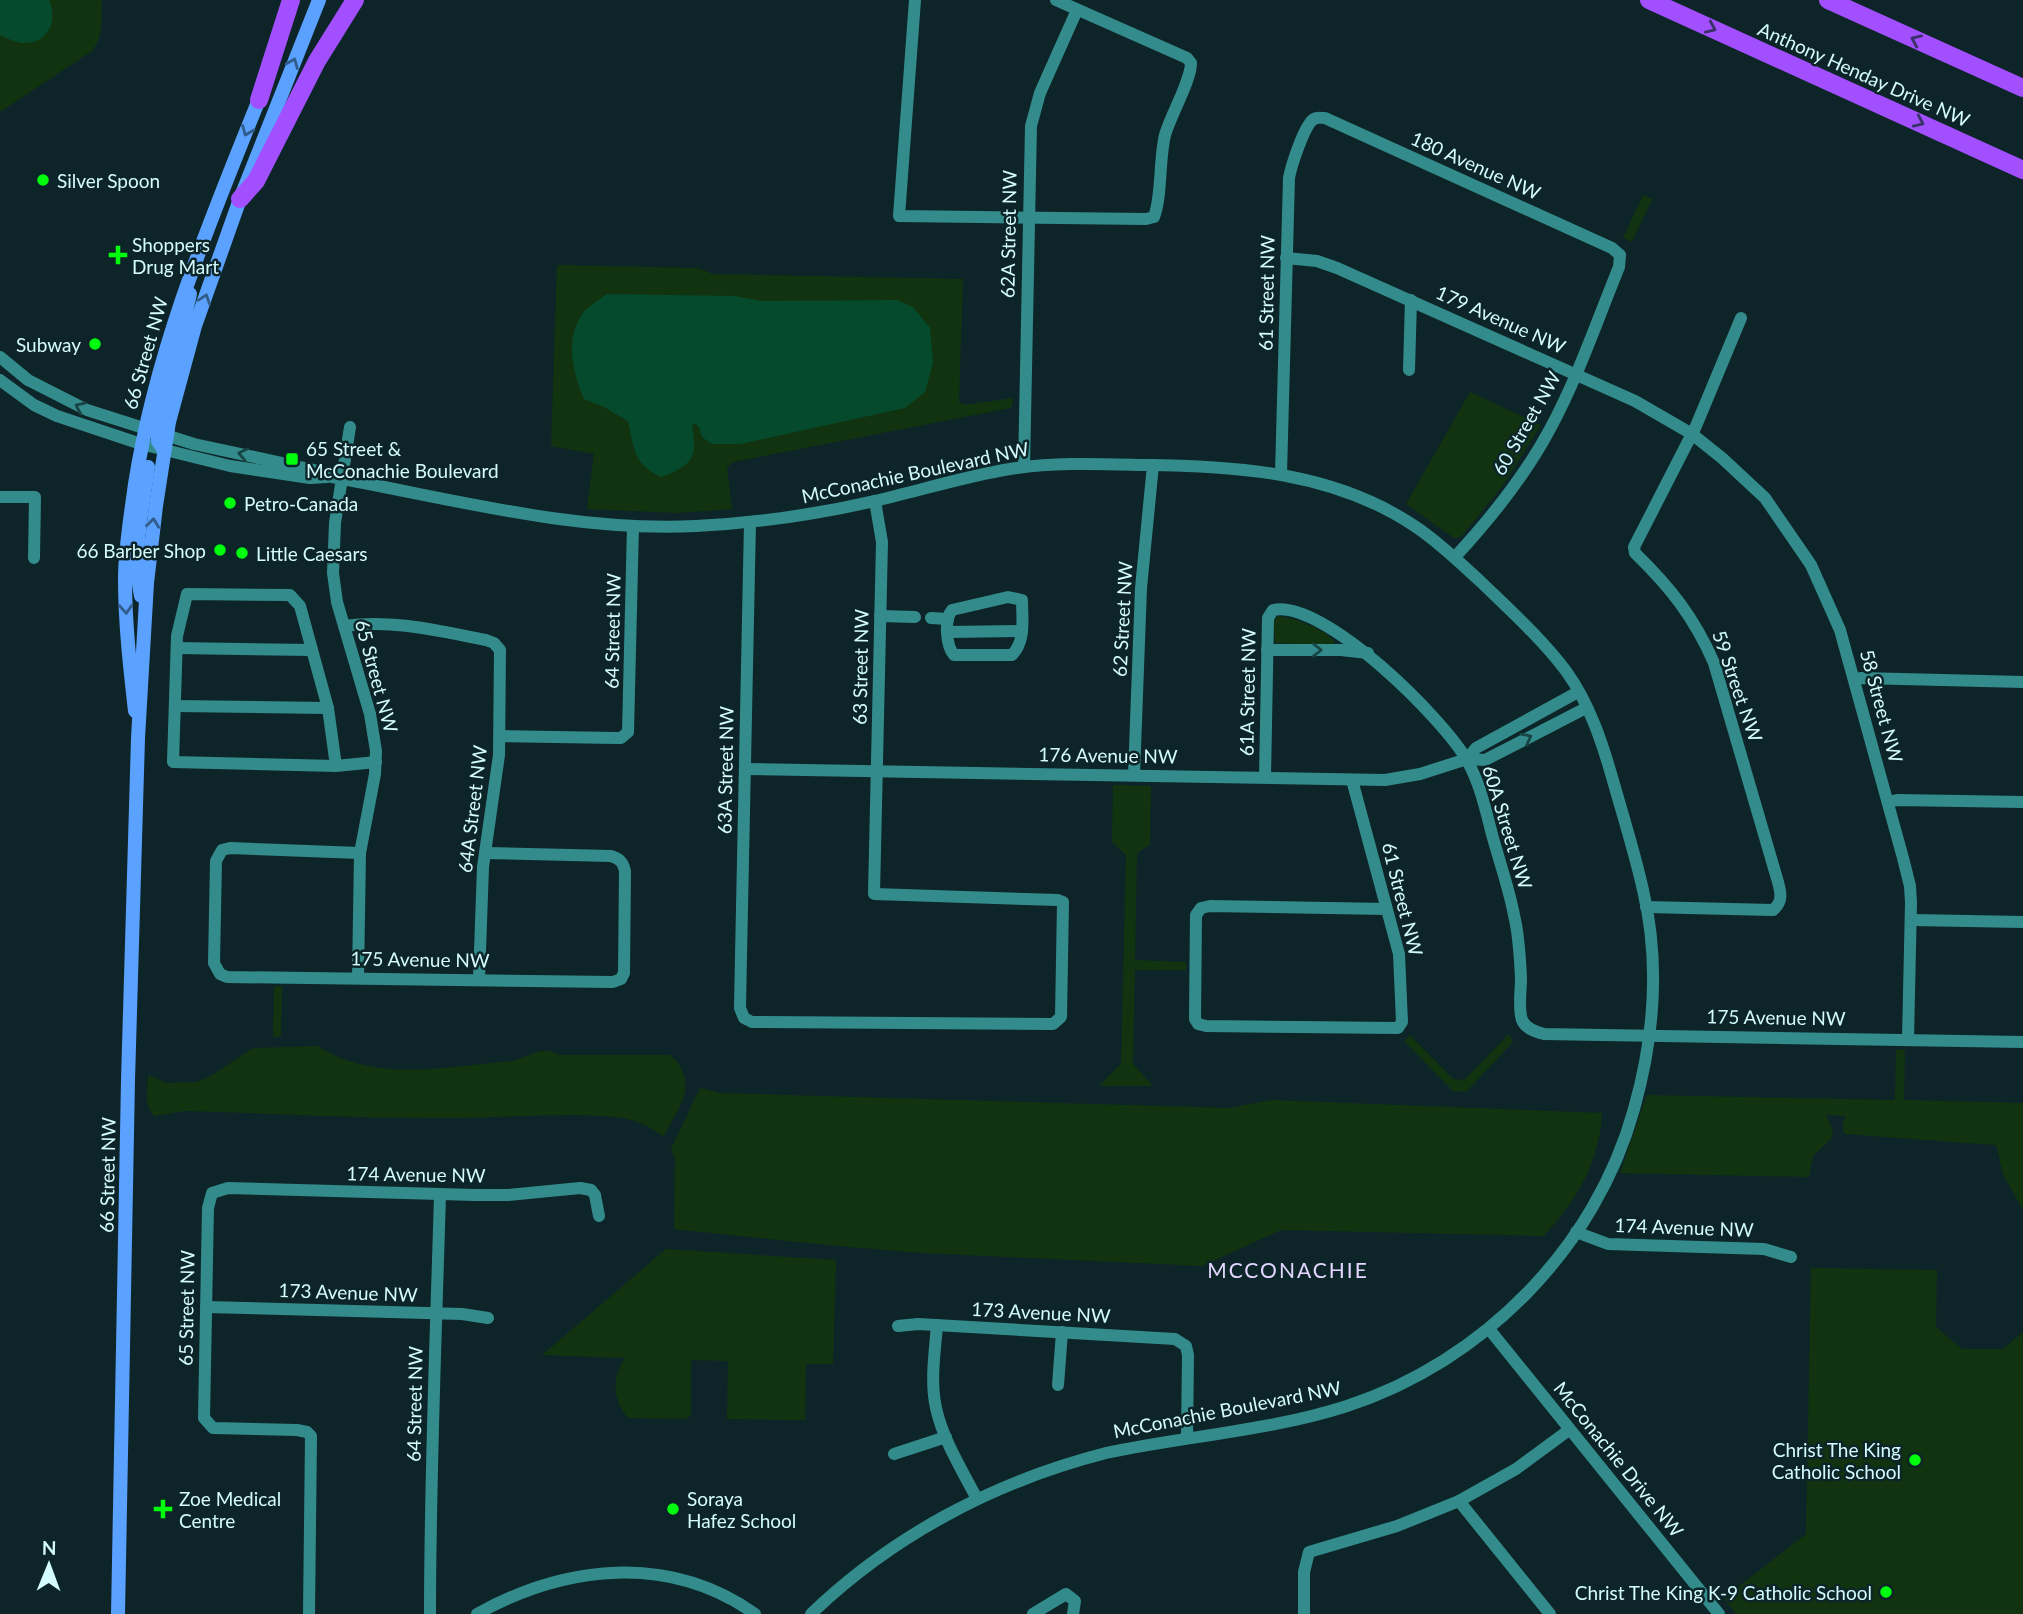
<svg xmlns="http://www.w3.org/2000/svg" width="2023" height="1614" viewBox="0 0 2023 1614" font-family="Lato,sans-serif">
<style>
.green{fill:#12330f}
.water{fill:#054a2d}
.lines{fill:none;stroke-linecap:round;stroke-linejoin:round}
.minor{stroke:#338c8b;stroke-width:12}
.major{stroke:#5ba1ff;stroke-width:14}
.highway{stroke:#a14fff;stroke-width:18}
.oneway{stroke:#393268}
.oneway2{stroke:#305d89}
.oneway3{stroke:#184446}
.poi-dot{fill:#00ff0c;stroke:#0d2528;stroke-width:2.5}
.labels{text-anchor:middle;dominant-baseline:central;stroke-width:5;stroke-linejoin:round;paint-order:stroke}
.street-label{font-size:19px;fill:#d4fcff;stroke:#0d2528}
.poi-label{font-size:19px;fill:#d4fcff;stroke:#0d2528;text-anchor:start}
.neighbourhood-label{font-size:21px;letter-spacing:2px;fill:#e3d6ff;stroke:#0d2528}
</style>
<rect width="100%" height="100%" fill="#0d2528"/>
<g class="green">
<path d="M0,0H102C101,18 104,37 92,51L0,112Z"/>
<polygon points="1643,195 1652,199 1632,242 1623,238"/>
<polygon points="557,265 698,268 713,274 963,279 959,402 964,405 1013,398 1011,408 733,462 727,468 732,509 677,513 587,509 594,454 551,446"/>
<polygon points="1470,392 1541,425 1504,484 1461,537 1454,538 1406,504"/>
<path d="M1278,616C1292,617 1330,631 1335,643L1333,645L1275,643L1274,621Z"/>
<polygon points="1113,785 1151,786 1150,845 1137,853 1135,960 1186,962 1186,970 1135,970 1133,1064 1153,1086 1099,1086 1121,1064 1126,855 1112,842"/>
<polygon points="274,986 282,986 281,1037 273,1037"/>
<polygon points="1509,1034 1513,1042 1466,1092 1453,1091 1404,1041 1410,1035 1453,1079 1464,1080"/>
<path d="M318,1046C376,1084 446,1066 512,1061C530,1058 541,1044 559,1055H670C680,1062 687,1078 685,1090C684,1102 669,1127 663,1137C650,1125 633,1119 615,1117C561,1112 505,1118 450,1118C362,1119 273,1113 184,1111L155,1116C143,1107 148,1089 148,1075L167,1083L197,1082L214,1074L253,1048Z"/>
<polygon points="1896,1049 1905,1050 1904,1100 2023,1103 2023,1210 2003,1174 1996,1145 1845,1134 1843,1131 1843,1122 1846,1116 1826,1115 1833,1130 1831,1139 1813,1156 1809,1177 1620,1173 1647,1095 1895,1100"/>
<path d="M700,1088L720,1093L1230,1108L1271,1100L1602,1113C1599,1164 1577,1199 1544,1236L1281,1230L1202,1266L923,1253L837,1246L674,1229L675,1158L671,1149Z"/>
<path d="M666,1249L836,1260L833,1364H806L805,1420L727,1419L728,1361L691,1360V1415L686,1419L628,1418C612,1399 612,1378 625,1358L542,1355Z"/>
<polygon points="1811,1268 1937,1270 1936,1327 1962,1349 2003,1349 2023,1332 2023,1614 1736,1614 1724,1598 1806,1534"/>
</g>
<g class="water">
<path d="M0,0H49C59,21 47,45 22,43C14,42 7,38 0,35Z"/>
<path d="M607,294L735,296L762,301L897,300L913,307L930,328L933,363L925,392L905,408L740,444H712L702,437L699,427L694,423L692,426C698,460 691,465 661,477C633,464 634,448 628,421L604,407L584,399C573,374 565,341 581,316C586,307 599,300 607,294Z"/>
</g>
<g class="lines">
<g class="minor">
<path d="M915,0L899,216L1146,219L1154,217C1162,196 1159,160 1165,135C1171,114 1191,81 1191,63L1187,58L1056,0"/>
<polyline points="1286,258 1317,261 1337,268 1635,401 1692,434 1722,458 1765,498 1811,565 1840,630 1903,858 1910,886 1911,903 1908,1039"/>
<path d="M0,357L28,380L87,410L194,444L314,470L332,477C453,499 573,532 696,526C758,523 819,514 879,500C922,490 966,476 1010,469C1055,462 1100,464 1145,465C1239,466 1335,472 1416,527C1440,543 1460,563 1481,582C1510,610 1542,639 1566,671C1590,704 1603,745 1614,784C1624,819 1635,854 1643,890C1660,962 1654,1038 1634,1109C1596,1247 1483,1362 1347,1406C1270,1431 1185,1436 1106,1453C996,1481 893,1535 811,1614"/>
<polyline points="1409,370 1411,300"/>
<polyline points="0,380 34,405 57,416 141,444 230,466 310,478 327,477"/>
<polyline points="350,427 335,523 333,573 337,602 370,714 376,751 375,774 360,853 358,977"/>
<polyline points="1024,467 1031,126 1040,93 1077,10"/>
<path d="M1281,474L1289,178C1291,167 1304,125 1314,119C1317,117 1321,118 1325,118L1612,248L1620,255L1619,267C1597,321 1578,377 1550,429C1525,476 1491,518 1455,557"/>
<polyline points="0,497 35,497 34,558"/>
<polyline points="750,522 741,956 740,1008 744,1018 752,1022 1053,1024 1061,1017 1063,902 1058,900 874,894 882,542 875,501"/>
<path d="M1008,597L1022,600C1022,618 1026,641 1012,655H954C946,646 944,620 952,610Z"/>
<polyline points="880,616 915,617"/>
<polyline points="931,618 948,619"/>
<path d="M344,626C393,619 439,631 486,640L494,643L500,650L499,755L483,867L479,979"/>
<polyline points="948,632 1021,631"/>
<polyline points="177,648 312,650"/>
<polyline points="1267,650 1341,650 1368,653"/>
<polyline points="1855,680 1861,678 2023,682"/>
<polyline points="175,706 328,708"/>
<polyline points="500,736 617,738 621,738 628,732 633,526"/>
<polyline points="1467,759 1476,748 1578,692"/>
<polyline points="336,766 328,708 300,606 290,595 187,594 177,636 173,762 336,766 376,762"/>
<polyline points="745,769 1385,780 1420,774 1467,759 1485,760 1586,708"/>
<polyline points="1134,775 1141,588 1153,465"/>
<path d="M1265,777L1268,618L1273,610C1324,599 1445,720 1468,762C1481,786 1486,812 1493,838C1500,863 1509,889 1514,915C1519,935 1520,957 1521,978C1521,991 1518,1008 1522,1020C1526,1029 1536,1032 1544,1034L2023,1042"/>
<polyline points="1352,780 1399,954 1402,1022 1398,1028 1206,1026 1198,1024 1195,1019 1196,915 1201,908 1210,906 1387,909"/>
<polyline points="1888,802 1897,800 2023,802"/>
<path d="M360,853L230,848L222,850L216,861L214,963L220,974L227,977L613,982L621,979L624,973L625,871C623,862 620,859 611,856L485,853"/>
<path d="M1646,907L1773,910C1783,902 1781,893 1778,882L1714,663C1694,617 1670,587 1635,553L1634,547L1696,426L1741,318"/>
<polyline points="1911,920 2023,922"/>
<polyline points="1576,1232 1608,1244 1764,1249 1791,1257"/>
<polyline points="206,1307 462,1314 488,1318"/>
<path d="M937,1325C935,1352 930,1381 936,1408C943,1440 962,1470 977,1499"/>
<polyline points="898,1326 918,1324 1175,1339 1186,1346 1188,1355 1187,1437"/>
<polyline points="1489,1329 1719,1614"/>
<polyline points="1058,1385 1062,1332"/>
<polyline points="894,1454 946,1437"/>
<polyline points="1459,1501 1550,1614"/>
<polyline points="309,1614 311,1436 307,1432 297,1430 213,1428 204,1418 208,1208 212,1193 228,1188 475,1195 508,1195 580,1188 591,1190 595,1195 599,1216"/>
<path d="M430,1614C430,1474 436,1334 440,1195"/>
<path d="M477,1614C565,1565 669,1553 755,1614"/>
<polyline points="1033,1614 1066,1594 1075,1601 1073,1614"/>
<polyline points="1304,1614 1304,1572 1309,1552 1397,1526 1459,1501 1516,1469 1569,1430"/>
</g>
<g class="major">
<polyline points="164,450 158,441 157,432 190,294"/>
<path d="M141,596C132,553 142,511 148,467"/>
<path d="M135,711C130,667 125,623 125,579C125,547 131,515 135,484C157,345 210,222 262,92"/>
<polyline points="118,1614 128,1080 138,738 147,583 156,506 169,422 195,326 240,199 319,0"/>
</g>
<g class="highway">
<polyline points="1649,0 2023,170"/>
<polyline points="1828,0 2023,88"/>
<polyline points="259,100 291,0"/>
<polyline points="240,199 256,181 317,61 355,0"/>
</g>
</g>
<defs><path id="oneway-chevron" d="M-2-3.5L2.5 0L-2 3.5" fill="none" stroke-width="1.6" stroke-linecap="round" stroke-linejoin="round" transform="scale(1.75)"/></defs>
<g class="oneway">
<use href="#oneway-chevron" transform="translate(1711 28) rotate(24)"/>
<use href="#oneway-chevron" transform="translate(1916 40) rotate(-156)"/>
<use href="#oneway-chevron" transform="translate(1919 122) rotate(24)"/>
</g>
<g class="oneway2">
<use href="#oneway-chevron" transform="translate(293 63) rotate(-68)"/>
<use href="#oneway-chevron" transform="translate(247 131) rotate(112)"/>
<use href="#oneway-chevron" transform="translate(205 299) rotate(-71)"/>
<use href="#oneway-chevron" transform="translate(153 523) rotate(-83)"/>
<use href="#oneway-chevron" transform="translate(126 609) rotate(87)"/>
</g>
<g class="oneway3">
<use href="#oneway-chevron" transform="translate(80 407) rotate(-156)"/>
<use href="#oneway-chevron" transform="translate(243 454) rotate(-168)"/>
<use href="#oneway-chevron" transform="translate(1317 650)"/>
<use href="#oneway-chevron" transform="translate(1527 738) rotate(-27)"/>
</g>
<g class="poi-dot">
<circle cx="43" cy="180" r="7"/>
<path d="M114.5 244.5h7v7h7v7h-7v7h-7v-7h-7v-7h7z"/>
<circle cx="95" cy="344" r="7"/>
<rect x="285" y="452" width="14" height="14" rx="3.5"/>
<circle cx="230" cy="503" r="7"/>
<circle cx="220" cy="550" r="7"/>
<circle cx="242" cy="553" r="7"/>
<circle cx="1915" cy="1460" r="7"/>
<path d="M159.5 1498.5h7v7h7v7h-7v7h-7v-7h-7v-7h7z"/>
<circle cx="673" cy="1509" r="7"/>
<circle cx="1886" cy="1592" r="7"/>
</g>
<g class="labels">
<g class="street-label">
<text transform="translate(1864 74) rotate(24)">Anthony Henday Drive NW</text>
<text transform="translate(1476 165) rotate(24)">180 Avenue NW</text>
<text transform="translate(1008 234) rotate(-89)">62A Street NW</text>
<text transform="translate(1266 293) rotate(-89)">61 Street NW</text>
<text transform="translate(1501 319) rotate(24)">179 Avenue NW</text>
<text transform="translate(145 353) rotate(-74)">66 Street NW</text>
<text transform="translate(1526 423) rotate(-60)">60 Street NW</text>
<text transform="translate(915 472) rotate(-12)">McConachie Boulevard NW</text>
<text transform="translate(1122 619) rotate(-87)">62 Street NW</text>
<text transform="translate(612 631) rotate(-89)">64 Street NW</text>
<text transform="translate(860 667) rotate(-89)">63 Street NW</text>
<text transform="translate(377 676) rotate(75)">65 Street NW</text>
<text transform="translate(1738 686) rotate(71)">59 Street NW</text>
<text transform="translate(1247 692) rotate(-89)">61A Street NW</text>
<text transform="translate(1882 706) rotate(75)">58 Street NW</text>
<text transform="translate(1108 755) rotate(1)">176 Avenue NW</text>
<text transform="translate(725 770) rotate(-89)">63A Street NW</text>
<text transform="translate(472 809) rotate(-83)">64A Street NW</text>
<text transform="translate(1508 827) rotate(73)">60A Street NW</text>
<text transform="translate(1403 899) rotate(76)">61 Street NW</text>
<text transform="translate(420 959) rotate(1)">175 Avenue NW</text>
<text transform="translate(1776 1017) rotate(1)">175 Avenue NW</text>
<text transform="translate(416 1174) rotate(1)">174 Avenue NW</text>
<text transform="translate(107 1175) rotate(-89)">66 Street NW</text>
<text transform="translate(1684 1227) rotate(2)">174 Avenue NW</text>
<text transform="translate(348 1292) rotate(2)">173 Avenue NW</text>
<text transform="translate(186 1308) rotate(-89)">65 Street NW</text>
<text transform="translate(1041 1312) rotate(3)">173 Avenue NW</text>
<text transform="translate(414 1404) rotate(-89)">64 Street NW</text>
<text transform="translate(1227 1409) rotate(-11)">McConachie Boulevard NW</text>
<text transform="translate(1619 1459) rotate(51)">McConachie Drive NW</text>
</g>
<g class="poi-label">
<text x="57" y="180">Silver Spoon</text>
<text x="132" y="244">Shoppers<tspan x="132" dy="22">Drug Mart</tspan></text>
<text x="81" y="344" text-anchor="end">Subway</text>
<text x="306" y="448">65 Street &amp;<tspan x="306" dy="22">McConachie Boulevard</tspan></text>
<text x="244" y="503">Petro-Canada</text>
<text x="206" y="550" text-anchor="end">66 Barber Shop</text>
<text x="256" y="553">Little Caesars</text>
<text x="1901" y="1449" text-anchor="end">Christ The King<tspan x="1901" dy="22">Catholic School</tspan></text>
<text x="179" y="1498">Zoe Medical<tspan x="179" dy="22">Centre</tspan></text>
<text x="687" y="1498">Soraya<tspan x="687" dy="22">Hafez School</tspan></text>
<text x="1872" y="1592" text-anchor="end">Christ The King K-9 Catholic School</text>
</g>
<g class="neighbourhood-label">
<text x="1288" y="1269">MCCONACHIE</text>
</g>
</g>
<g transform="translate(49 1565) rotate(1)" stroke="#0d2528" stroke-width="5" paint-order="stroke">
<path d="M0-5L12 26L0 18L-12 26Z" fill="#d4fcff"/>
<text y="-10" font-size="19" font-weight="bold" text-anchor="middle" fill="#d4fcff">N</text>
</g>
</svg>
